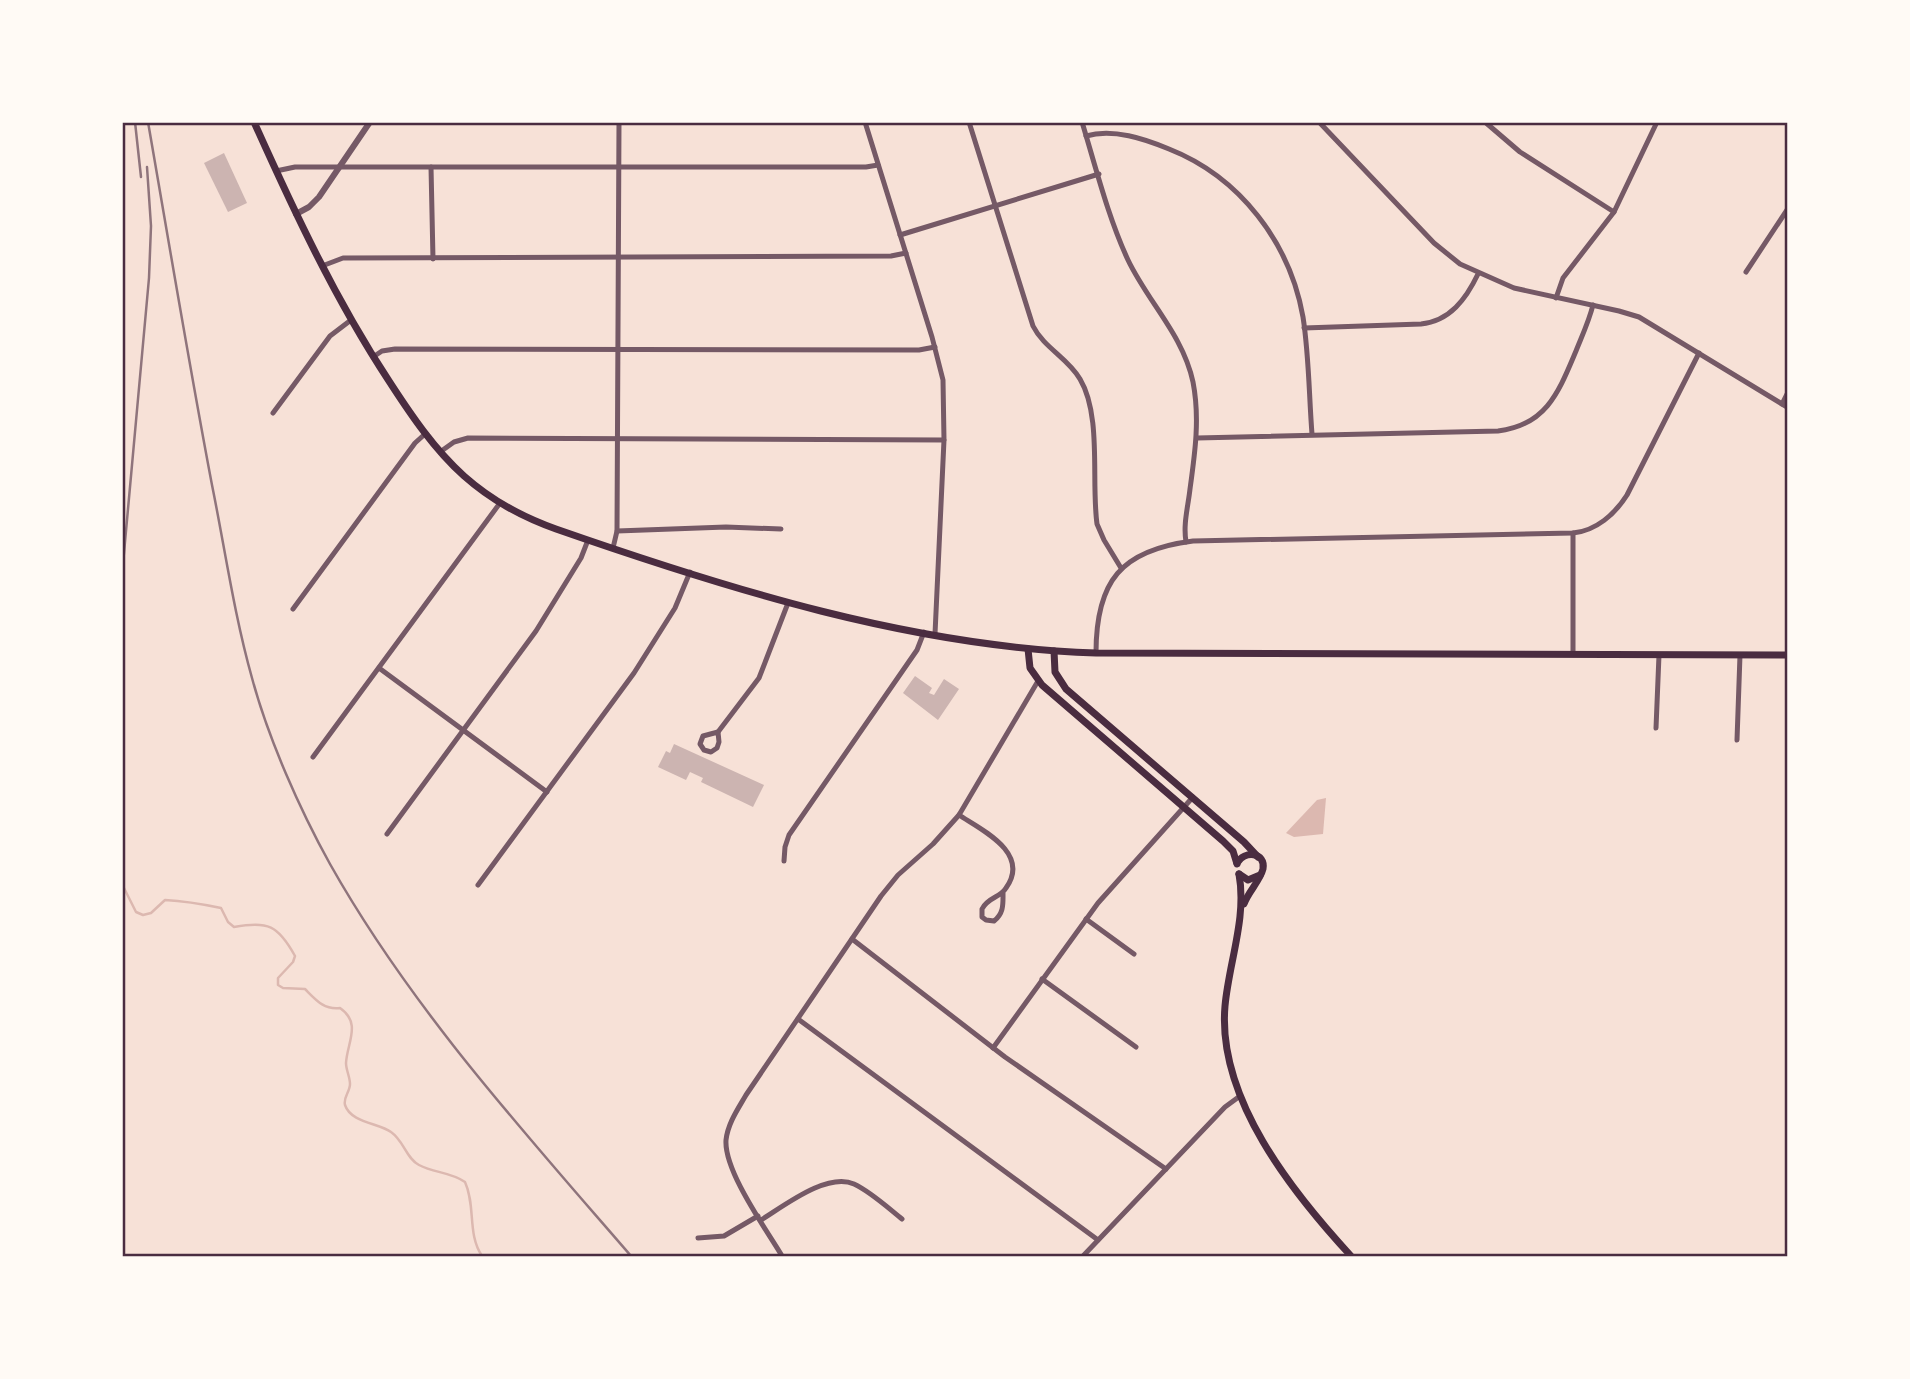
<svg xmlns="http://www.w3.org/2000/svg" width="1910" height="1379" viewBox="0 0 1910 1379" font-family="'Alegreya Sans',sans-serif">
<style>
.water{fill:#dcb8b0}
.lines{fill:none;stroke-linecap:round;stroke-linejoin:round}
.stream{stroke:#dcb8b0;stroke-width:2.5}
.building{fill:#ccb4b1}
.minor{stroke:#755966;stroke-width:5}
.tertiary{stroke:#755966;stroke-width:6}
.secondary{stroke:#4a2c40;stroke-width:7}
.rail{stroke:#8f747c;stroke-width:2.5}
.neatline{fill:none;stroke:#4a2c40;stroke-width:2.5}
</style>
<rect width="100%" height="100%" fill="#f7e1d7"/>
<polygon class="water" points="1326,798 1323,834 1294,837 1286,833 1317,800"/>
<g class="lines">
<path class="stream" d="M122,884L136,912L143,915L151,913L165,900C184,901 202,904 221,908L228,922L234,927C268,921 278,925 295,956L293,962L278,978V985L283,988L305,989C316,1000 324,1010 340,1008C362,1023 347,1043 346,1063C346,1070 350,1077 350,1084C350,1092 343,1097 345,1105C351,1123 379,1123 391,1132C404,1141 406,1158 419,1165C434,1173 451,1172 465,1182C476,1206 467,1234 482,1256"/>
</g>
<g class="building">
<polygon points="224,153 247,203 228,212 204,163"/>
<polygon points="915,676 932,688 929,693 934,695 944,679 959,689 938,720 903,693"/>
<polygon points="674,744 764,785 753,807 701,782 703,778 690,772 686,780 658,767 666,751 670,753"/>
</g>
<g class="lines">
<g class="minor">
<polyline points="865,122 932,337 943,380 944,440 935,634"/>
<path d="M969,122L1033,326C1044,348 1068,358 1080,379C1102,416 1091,481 1097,524L1104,540L1121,568"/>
<path d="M1082,122C1096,168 1108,217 1128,260C1148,302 1183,335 1193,382C1200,418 1195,453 1190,489C1188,507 1183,524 1186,542"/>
<polyline points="1319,122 1434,243 1460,264 1514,288 1619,311 1639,317 1787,407"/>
<polyline points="1485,122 1520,152 1614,212"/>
<path d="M1086,136C1113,128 1145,139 1169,149C1240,177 1290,243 1303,317C1309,355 1309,396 1312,434"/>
<polyline points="431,167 433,259"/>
<polyline points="276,171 295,167 866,167 878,165"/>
<polyline points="900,235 1099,174"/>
<polyline points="322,266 343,258 891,256 906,253"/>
<polyline points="1746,272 1787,210"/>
<polyline points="1556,298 1563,278 1614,212 1657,122"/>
<path d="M1304,328L1421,324C1450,321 1466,299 1478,274"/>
<polyline points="373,357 382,351 395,349 919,350 935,347"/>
<polyline points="1782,404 1787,394"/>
<polyline points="273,413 330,336 351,320"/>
<path d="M1197,438L1498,431C1547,425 1559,391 1576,351C1582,336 1589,321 1593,305"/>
<polyline points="440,452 454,442 468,438 944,440"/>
<polyline points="617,531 726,527 781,529"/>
<polyline points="1573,533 1573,654"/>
<polyline points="613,548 617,531 619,122"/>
<polyline points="293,609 415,443 425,434"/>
<path d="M1096,653C1096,581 1121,550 1193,541L1573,533C1596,531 1615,514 1627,495L1699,353"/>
<polyline points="379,668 547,792"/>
<polyline points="1656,728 1659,655"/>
<polyline points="718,732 759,678 788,603"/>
<polygon points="718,732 719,742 717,748 711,752 704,750 700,744 703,736"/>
<polyline points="1737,740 1740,655"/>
<polyline points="313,757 500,503"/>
<path d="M959,815C982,830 1031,853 1006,888C1000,898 988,897 982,909V917L986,920L994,921C1004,913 1003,904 1003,893"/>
<polyline points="387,834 536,631 581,558 588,540"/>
<polyline points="784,861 785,847 789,835 917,650 924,632"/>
<polyline points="478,885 634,673 675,608 690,572"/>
<polyline points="1086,919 1134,954"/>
<polyline points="852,939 1005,1057 1166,1169"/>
<polyline points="1042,979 1136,1047"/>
<polyline points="798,1019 1098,1240"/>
<polyline points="993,1048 1098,903 1193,797"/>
<path d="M761,1220C784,1206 827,1172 854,1184C871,1192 887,1207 902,1219"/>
<polyline points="698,1238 724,1236 758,1216"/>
<path d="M782,1256C766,1229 724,1171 726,1140C728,1123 738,1109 746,1095L881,896L898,875L933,844L959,815L1038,681"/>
<polyline points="1083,1256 1225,1107 1240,1096"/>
</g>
<polyline class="tertiary" points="296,214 309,207 319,197 370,122"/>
<g class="secondary">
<path d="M254,122C294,211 335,299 389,381C411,415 434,449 464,476C491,500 522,517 556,529C728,589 913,647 1096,653L1787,655"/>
<polyline points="1028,649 1030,668 1042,685 1223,841 1233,851 1237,864"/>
<polyline points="1054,651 1055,672 1066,689 1244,842 1258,857"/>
<path d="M1237,863C1244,850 1266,852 1263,869C1260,881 1248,892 1244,904"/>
<path d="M1239,874C1247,918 1229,962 1225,1006C1217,1098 1292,1192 1351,1256"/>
<polyline points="1239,874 1248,880 1260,875"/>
</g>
<g class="rail">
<polyline points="135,122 141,177"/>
<path d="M148,122C169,243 189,364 212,485C225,549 234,614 252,678C268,738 300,810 330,864C411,1008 524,1132 631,1256"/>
<polyline points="122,575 149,278 151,226 147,167"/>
</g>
</g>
<rect width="1910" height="1379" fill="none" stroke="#fffaf5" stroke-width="248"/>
<rect x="124" y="124" width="1662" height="1131" class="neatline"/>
</svg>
